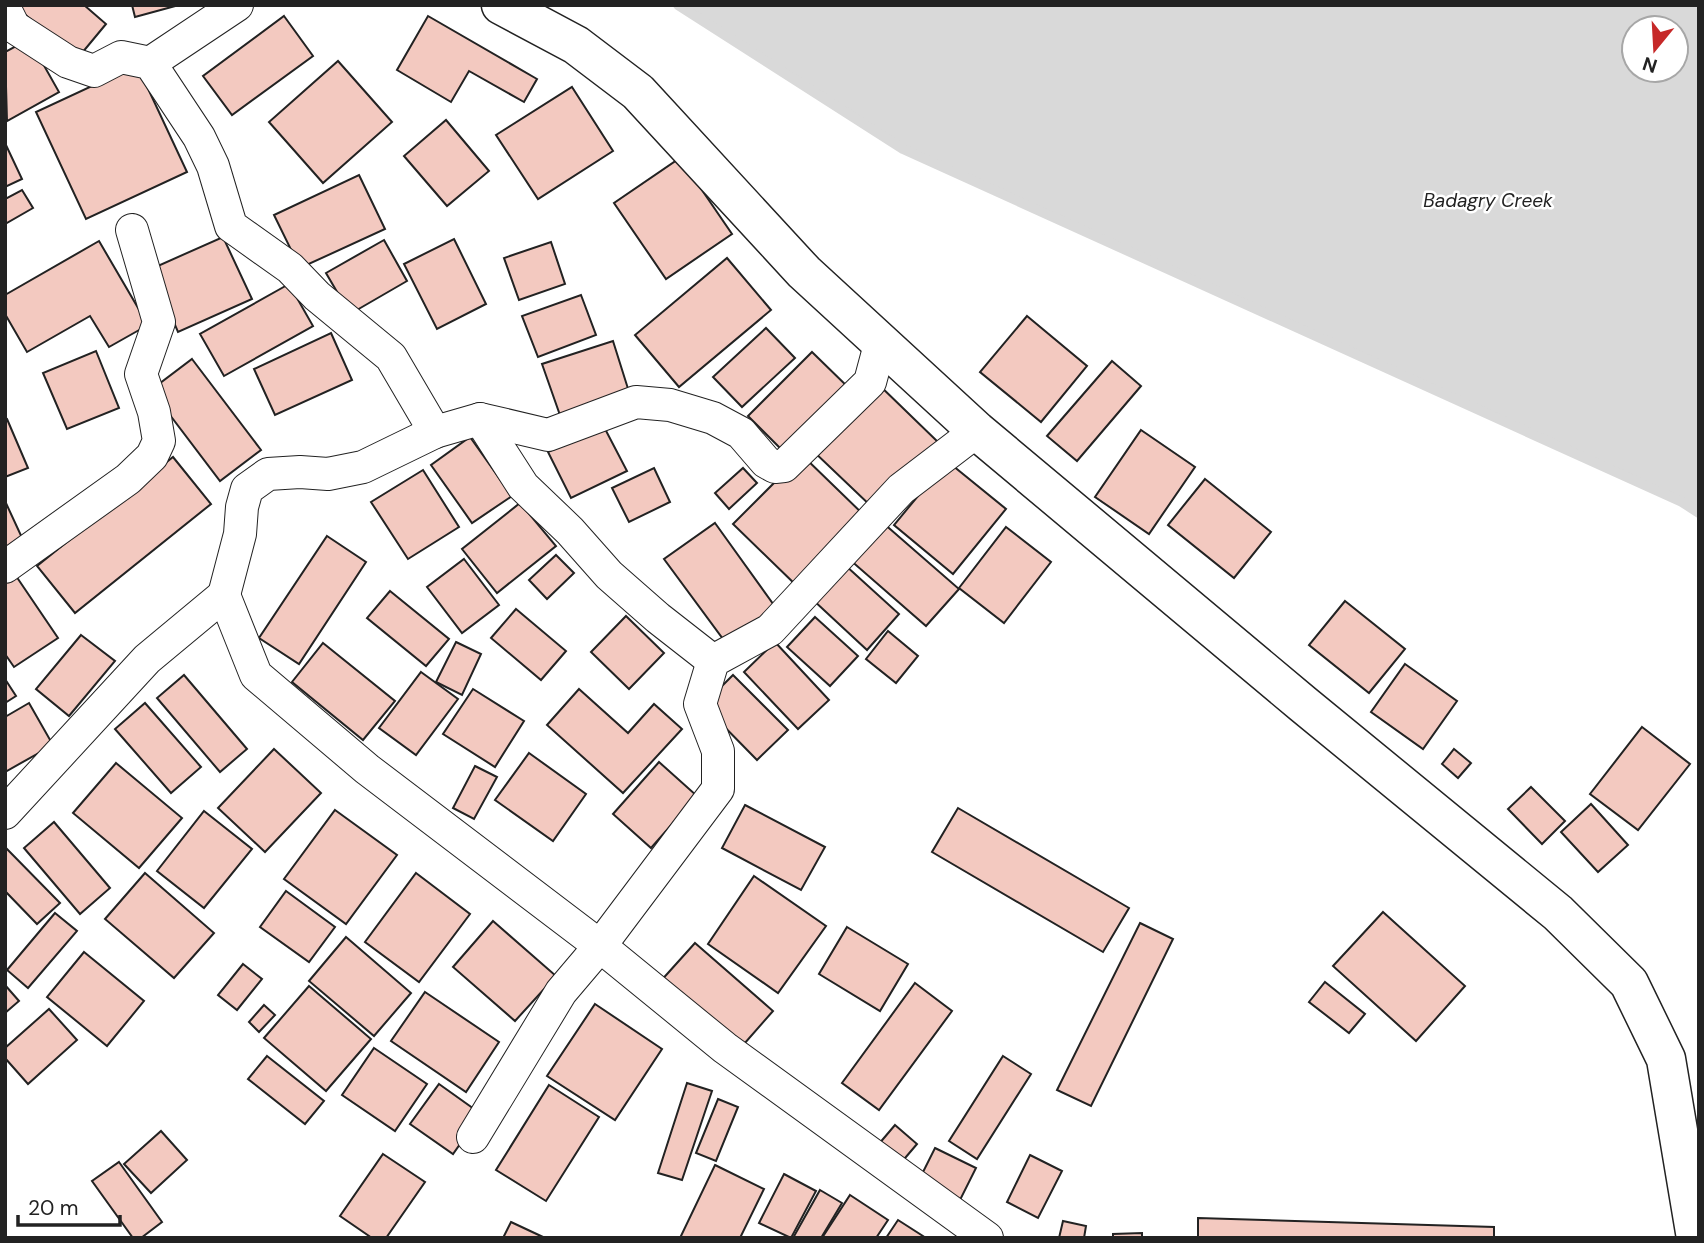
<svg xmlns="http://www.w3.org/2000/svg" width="1704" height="1243" viewBox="0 0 1704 1243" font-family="'DM Sans',sans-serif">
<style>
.water{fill:#d9d9d9;stroke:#6f6f6f;stroke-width:2;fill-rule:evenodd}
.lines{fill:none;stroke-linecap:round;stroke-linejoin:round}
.stream{stroke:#d9d9d9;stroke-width:10}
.building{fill:#f3c9c0;stroke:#222;stroke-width:2}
.minor-casing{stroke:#222;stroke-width:34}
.tertiary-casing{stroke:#222;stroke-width:41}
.minor{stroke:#fff;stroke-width:32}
.tertiary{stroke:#fff;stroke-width:38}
.labels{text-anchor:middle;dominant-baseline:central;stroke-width:5;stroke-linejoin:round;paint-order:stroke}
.water-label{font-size:19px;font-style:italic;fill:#222;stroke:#fff}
</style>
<rect width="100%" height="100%" fill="#fff"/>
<path class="water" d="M678,5H1699V513L1681,502L903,149ZM1634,28H1676V70H1634Z"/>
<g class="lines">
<polyline class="stream" points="678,5 903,149 1682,502 1699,513"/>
</g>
<g class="building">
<polygon points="14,5 84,5 106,24 77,59"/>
<polygon points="132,5 179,5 135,17"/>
<polygon points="284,16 313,56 232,115 203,76"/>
<polygon points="428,16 537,79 524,102 469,71 451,102 397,70"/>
<polygon points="29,39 59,92 7,121 5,52"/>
<polygon points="338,61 392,122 323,183 269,122"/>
<polygon points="137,65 187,172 86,219 36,112"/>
<polygon points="572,87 613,151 538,199 496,135"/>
<polygon points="446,120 489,171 447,206 404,156"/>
<polygon points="5,143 22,179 5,187"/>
<polygon points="680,158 732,234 666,279 614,203"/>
<polygon points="359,175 385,229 300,268 274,215"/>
<polygon points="22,190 33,208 5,224 5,199"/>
<polygon points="223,237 252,299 178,332 151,269"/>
<polygon points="454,239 486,304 437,329 404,264"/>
<polygon points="384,240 407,281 350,314 326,273"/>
<polygon points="99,241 148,325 109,347 90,316 27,352 5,314 5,295"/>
<polygon points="551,242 565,284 519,300 504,258"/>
<polygon points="727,258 771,310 679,387 635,335"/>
<polygon points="289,284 313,326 224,376 200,334"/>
<polygon points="581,295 596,335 538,357 522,316"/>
<polygon points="1027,316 1087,366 1041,422 980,372"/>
<polygon points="766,328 795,358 742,407 713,377"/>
<polygon points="331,333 352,380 275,415 254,369"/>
<polygon points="613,341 630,395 561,418 542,364"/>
<polygon points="96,351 119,408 67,429 43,373"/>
<polygon points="812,352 852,391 786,454 748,416"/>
<polygon points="192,359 261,450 220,481 151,390"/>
<polygon points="1112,361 1141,386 1077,461 1047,436"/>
<polygon points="876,382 939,443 874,509 811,449"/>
<polygon points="7,419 28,468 5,477 5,420"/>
<polygon points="603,425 627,471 571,498 548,452"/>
<polygon points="1141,430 1195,467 1149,534 1095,497"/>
<polygon points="470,437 512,496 472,523 431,465"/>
<polygon points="802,455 868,519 799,588 733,524"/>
<polygon points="173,457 211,504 75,613 37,566"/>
<polygon points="947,461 1006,509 953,574 894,525"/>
<polygon points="654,468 670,502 629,522 612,488"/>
<polygon points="743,468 757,483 729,509 715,493"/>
<polygon points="423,470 459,527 408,559 371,502"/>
<polygon points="1205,479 1271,532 1234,578 1168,525"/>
<polygon points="5,501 24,542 5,550"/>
<polygon points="520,503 556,546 497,593 462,549"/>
<polygon points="882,522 959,589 926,626 849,559"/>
<polygon points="715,523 776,608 726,643 664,559"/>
<polygon points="1006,527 1051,562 1004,623 959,588"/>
<polygon points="327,536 366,562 299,664 259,638"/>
<polygon points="556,555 574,573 547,599 529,580"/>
<polygon points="464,559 499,605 462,633 427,587"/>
<polygon points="845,565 899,614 867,650 812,599"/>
<polygon points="14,573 58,638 14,667 5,654 5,579"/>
<polygon points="390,591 449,639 426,666 367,618"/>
<polygon points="1345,601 1405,649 1369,693 1309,645"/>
<polygon points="516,609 566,651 541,680 491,638"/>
<polygon points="626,616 664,653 629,689 591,652"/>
<polygon points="815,617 858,656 830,686 787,647"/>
<polygon points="888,631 918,656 896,683 866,659"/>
<polygon points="81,635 115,661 69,716 36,689"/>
<polygon points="456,642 481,654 462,695 436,682"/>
<polygon points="775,642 829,700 798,729 744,672"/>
<polygon points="323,643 395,701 363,740 292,682"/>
<polygon points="1405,664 1457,701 1423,749 1371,712"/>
<polygon points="421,672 458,699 416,755 379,728"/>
<polygon points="184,675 247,749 220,772 157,698"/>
<polygon points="733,675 788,730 757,760 703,705"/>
<polygon points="5,679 16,696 5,703"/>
<polygon points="473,689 524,721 495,767 443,734"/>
<polygon points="579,689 628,733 654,704 682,729 623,793 547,725"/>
<polygon points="29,703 53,745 5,772 5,717"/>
<polygon points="145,703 201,767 171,793 115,729"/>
<polygon points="1642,727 1690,764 1638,830 1590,794"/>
<polygon points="274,749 321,793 265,852 218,808"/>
<polygon points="1454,749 1471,763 1458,778 1442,764"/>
<polygon points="529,753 586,794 553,841 495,800"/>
<polygon points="659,762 697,796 651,848 613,814"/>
<polygon points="116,763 182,818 139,868 73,813"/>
<polygon points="475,766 497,777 474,819 453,808"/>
<polygon points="1531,787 1565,821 1542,844 1508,809"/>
<polygon points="1591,804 1628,845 1598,872 1561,832"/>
<polygon points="745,805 825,847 801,890 722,848"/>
<polygon points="958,808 1129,908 1103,952 932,852"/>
<polygon points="335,810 397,855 346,924 284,879"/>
<polygon points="204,811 252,849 204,908 157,871"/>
<polygon points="54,822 110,888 80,914 24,848"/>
<polygon points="5,847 60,903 37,924 5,891"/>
<polygon points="145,873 214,933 174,978 105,919"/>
<polygon points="416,873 470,914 419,982 365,942"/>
<polygon points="754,876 826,926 778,993 708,944"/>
<polygon points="286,891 335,927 309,962 260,927"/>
<polygon points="1383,912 1465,986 1416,1041 1333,966"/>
<polygon points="55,913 77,931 28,988 7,970"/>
<polygon points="493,921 556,976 515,1021 453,967"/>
<polygon points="1140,923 1173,939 1091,1106 1057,1090"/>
<polygon points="847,927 908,964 880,1011 819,974"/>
<polygon points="346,937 411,993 374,1036 309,981"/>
<polygon points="695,943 773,1011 737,1052 659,983"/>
<polygon points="84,952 144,1001 107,1046 47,997"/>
<polygon points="243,964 262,979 237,1010 218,995"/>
<polygon points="1325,982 1365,1014 1349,1033 1309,1002"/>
<polygon points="915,983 952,1011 879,1110 842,1083"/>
<polygon points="5,985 19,1001 5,1013"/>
<polygon points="309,986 371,1039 326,1091 264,1038"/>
<polygon points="425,992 499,1042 466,1092 391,1041"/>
<polygon points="595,1004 662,1049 615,1120 547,1076"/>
<polygon points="264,1005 275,1015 259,1032 249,1022"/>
<polygon points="49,1009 77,1040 28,1084 5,1058 5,1048"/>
<polygon points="374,1048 427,1084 395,1131 342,1095"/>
<polygon points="267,1056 324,1101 305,1124 248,1079"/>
<polygon points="1003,1056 1031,1074 977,1159 949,1141"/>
<polygon points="687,1083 712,1091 682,1180 658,1173"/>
<polygon points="439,1084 481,1114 453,1154 410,1124"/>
<polygon points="549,1085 599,1117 546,1201 496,1170"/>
<polygon points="718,1099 738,1107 716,1161 696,1153"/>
<polygon points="895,1125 917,1144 900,1164 878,1145"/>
<polygon points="161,1131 187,1160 151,1193 124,1164"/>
<polygon points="935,1148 976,1168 959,1202 918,1182"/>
<polygon points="383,1154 425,1182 386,1238 372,1238 340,1216"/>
<polygon points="1030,1155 1062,1171 1038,1218 1007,1202"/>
<polygon points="119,1162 162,1222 141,1238 133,1238 92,1181"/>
<polygon points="715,1165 764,1189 740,1238 680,1238"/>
<polygon points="784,1174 816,1191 791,1238 759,1223"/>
<polygon points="820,1190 842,1203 821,1238 793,1238"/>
<polygon points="850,1195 888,1220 876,1238 822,1238"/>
<polygon points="1198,1218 1494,1227 1494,1238 1198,1238"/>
<polygon points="898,1220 926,1238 886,1238"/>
<polygon points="1063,1221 1086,1226 1084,1238 1059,1238"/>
<polygon points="511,1222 543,1237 543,1238 503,1238"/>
<polygon points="1142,1233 1142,1238 1113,1238 1113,1234"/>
</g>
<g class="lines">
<defs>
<g id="minor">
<polyline points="5,9 14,27 68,62 94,71 121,57 150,63 199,137 213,166 231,226 290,268 317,296 391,357 435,432"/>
<polyline points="150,63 237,5"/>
<polyline points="480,419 523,486 570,531 609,575 658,618 713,661"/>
<polyline points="5,567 128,479 152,456 159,441 154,412 141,374 159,322 132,230"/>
<polyline points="224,595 240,534 242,507 247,489 268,474 300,472 328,474 363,467 435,432 480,419 548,435 636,402 670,405 713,418 741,433 766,462 775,467 784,466 870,382 881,341"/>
<polyline points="5,813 147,659 224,595 256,675 367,769 600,946 725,1048 987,1238"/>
<polyline points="473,1137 561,992 600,946 718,789 718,751 700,704 713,661 770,630 901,489 977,431"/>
</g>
<polyline id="tertiary" points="501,5 576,45 638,92 804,272 977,431 1303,704 1558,913 1629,983 1666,1059 1696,1238"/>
</defs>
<use href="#minor" class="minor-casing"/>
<use href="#tertiary" class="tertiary-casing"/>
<use href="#minor" class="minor"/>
<use href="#tertiary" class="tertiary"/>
</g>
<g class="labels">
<g class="water-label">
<text x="1488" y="200">Badagry Creek</text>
</g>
</g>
<rect width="1704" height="1243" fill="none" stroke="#222222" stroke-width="14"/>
<g transform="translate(1655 49) rotate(198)"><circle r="33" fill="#ffffff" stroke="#a7a7a7" stroke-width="2"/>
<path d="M0-5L12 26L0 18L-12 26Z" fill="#c62828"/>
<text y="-10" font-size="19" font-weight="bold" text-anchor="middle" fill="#222222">N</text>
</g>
<path d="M18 1215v10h102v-10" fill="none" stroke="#222222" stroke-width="3.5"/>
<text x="28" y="1215" font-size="21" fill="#222222" stroke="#ffffff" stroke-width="5" paint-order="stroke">20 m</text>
</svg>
